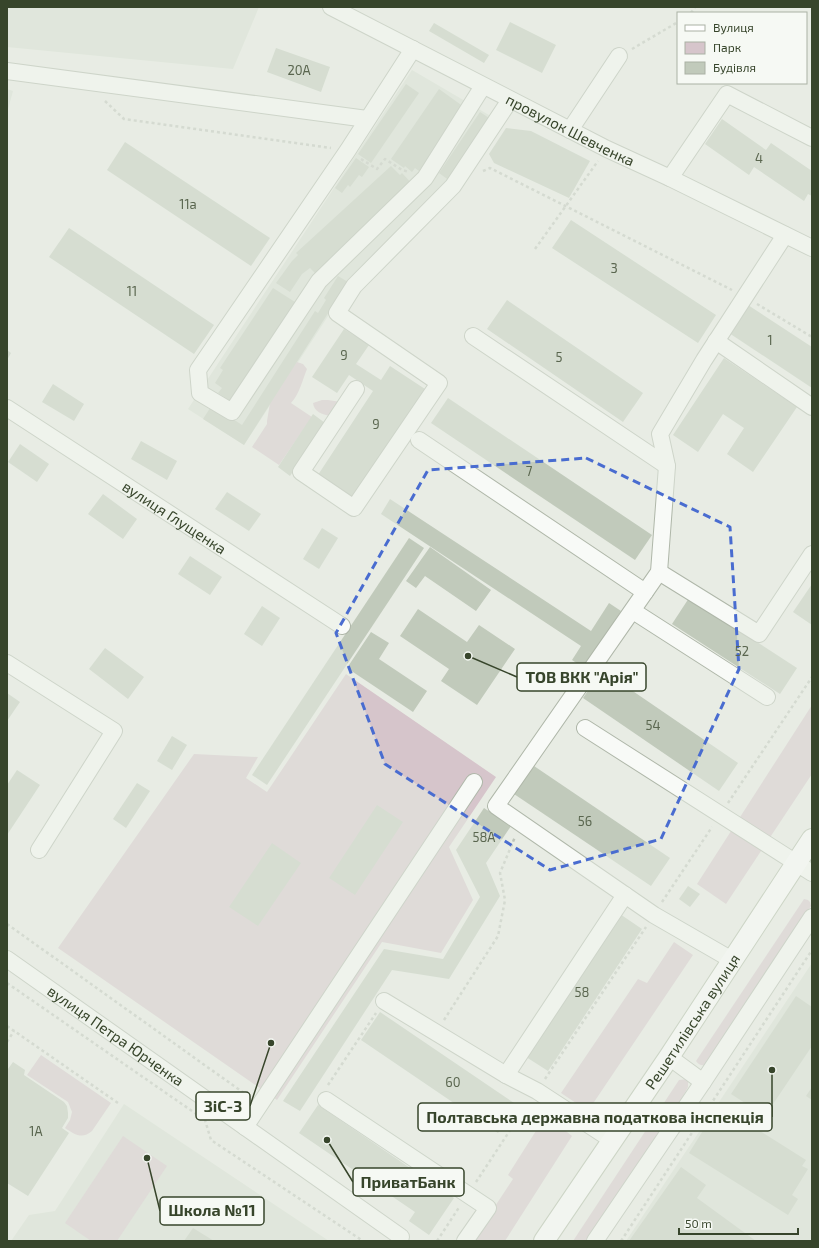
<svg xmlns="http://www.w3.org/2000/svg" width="819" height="1248" viewBox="0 0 819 1248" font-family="'Exo 2',sans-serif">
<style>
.built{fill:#d7ded2}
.green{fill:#d6c5cb}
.building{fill:#c1cabb}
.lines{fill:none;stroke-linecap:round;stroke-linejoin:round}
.minor-casing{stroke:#afb7a9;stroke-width:18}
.major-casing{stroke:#adb8a3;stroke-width:22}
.path{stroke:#bec4ba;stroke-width:2.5;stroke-dasharray:3 3;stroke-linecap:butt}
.minor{stroke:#f8faf7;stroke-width:16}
.major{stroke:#fff;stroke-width:20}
.marked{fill:none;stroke:#496cd0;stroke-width:3;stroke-dasharray:8 5;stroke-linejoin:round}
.labels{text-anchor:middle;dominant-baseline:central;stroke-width:3.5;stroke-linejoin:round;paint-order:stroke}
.number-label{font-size:13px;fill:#5a664f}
.street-label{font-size:15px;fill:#37452b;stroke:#f6f9f4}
.leader{fill:none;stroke:#37452b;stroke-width:1.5}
.callout-dot{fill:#37452b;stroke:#f6f9f4;stroke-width:1.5}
.callout{fill:#f6f9f4;stroke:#37452b;stroke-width:1.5}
.callout-label{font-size:16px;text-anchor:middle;font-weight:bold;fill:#37452b}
</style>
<rect width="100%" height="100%" fill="#e8ece4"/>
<g class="built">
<polygon points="7,7 259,7 233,69 7,47"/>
<polygon points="412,70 494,118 452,180 349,284 244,445 188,409"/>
<polygon points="7,89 13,91 7,113"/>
<polygon points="812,963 812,1241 626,1241"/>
<polygon points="124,1104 329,1241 11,1241 29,1215 55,1211"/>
</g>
<g class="green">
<path d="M297,362L303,364L307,369C302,381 300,393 291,403L312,417L279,465L252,447L267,424V421L271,397Z"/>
<path d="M322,400H328L341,402L330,416C322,414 314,412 313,403Z"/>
<polygon points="346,674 496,777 449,847 473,900 441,953 382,942 277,1100 58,948 194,754 258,757 246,778 267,792"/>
<polygon points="812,705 812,774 726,904 697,884"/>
<path d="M804,899L808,900L810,902L811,906L706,1065C701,1066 699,1065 696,1061Z"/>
<polygon points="674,942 693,955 588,1111 561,1093 638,979 647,983"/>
<path d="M41,1055L111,1103L92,1131C82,1140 74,1134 65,1128L70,1120L72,1112L68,1102L27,1075Z"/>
<polygon points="688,1079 688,1087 681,1100 587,1241 573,1241 679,1080"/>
<polygon points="546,1115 572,1136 505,1241 472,1241 513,1179 508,1175"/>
<polygon points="123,1136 167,1166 117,1241 91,1241 65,1223"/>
</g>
<g class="building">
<polygon points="510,22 556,45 542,73 496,50"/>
<polygon points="434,23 489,55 484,63 429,31"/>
<polygon points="276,48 330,67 321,92 267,72"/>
<polygon points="406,84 419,93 371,163 358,154"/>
<polygon points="439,89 464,107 419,171 415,168 412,172 405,166 404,168 391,159"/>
<polygon points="480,112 492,120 450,181 439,173"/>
<polygon points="722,119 766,150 771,143 812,171 812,196 808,194 804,201 754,167 749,175 705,144"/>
<polygon points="506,128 531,131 590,161 569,198 494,163 489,154"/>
<polygon points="125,142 270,238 251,266 107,170"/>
<polygon points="356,158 369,167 362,177 359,175 350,187 348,185 342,193 335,188"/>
<polygon points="391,166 400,175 402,173 414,186 317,275 310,268 302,274 290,292 276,283 292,261 298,255 296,253"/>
<polygon points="571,220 716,315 698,343 552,248"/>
<polygon points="69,228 214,325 194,354 49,257"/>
<polygon points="338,276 348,282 244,445 203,419 212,405 242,425 315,311 318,313 326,300 324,298"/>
<polygon points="273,288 295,302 230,401 218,393 222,388 215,383 223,370 220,368"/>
<polygon points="507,300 643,393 623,422 487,329"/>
<polygon points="748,305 812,347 812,388 729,333"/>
<polygon points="344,329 369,345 356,364 381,380 390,366 425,389 351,501 316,478 373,391 349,375 337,393 312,377"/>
<polygon points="7,350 11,353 7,360"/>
<polygon points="724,358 797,407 753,472 727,454 744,428 723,414 698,452 673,435"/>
<polygon points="53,384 84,404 74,421 42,402"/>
<polygon points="448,398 652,535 635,560 431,423"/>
<polygon points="313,414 325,423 290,476 278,467"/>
<polygon points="141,441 177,461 167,480 131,459"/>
<polygon points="20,444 49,464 37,482 8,462"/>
<polygon points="227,492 261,514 249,531 215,509"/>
<polygon points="103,494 137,519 123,539 88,514"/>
<polygon points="390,499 591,631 609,603 621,611 584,668 572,660 581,646 381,514"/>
<polygon points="322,528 338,538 319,569 303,559"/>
<polygon points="409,538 424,548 267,785 252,775"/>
<polygon points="430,547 491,590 476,611 425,576 416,588 406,581"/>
<polygon points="190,556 222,577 210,595 178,574"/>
<polygon points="812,584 812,625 793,612"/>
<polygon points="689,598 797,668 780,694 672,624"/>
<polygon points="262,606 280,618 262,646 244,634"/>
<polygon points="418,609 467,642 479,625 515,649 477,705 441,681 449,669 400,636"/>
<polygon points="371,632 389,643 379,659 427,691 413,712 347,668"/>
<polygon points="105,648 144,677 128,699 89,669"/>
<polygon points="602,670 738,763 719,791 583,698"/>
<polygon points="7,693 20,702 7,721"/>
<polygon points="172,736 187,745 172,770 157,761"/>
<polygon points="534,766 670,858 651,886 514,794"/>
<polygon points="17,770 40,785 7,835 7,785"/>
<polygon points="137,783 150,791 126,828 113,819"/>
<polygon points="377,805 403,822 355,895 329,878"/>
<polygon points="484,808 511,826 486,863 500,896 449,979 392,970 300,1111 283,1101 384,949 443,959 480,897 456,850"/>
<polygon points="272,843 301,863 258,926 229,907"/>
<polygon points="688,886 700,894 690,907 679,899"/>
<polygon points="617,912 642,929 548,1071 523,1055"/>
<polygon points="796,996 812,1007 812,1046 765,1116 731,1094"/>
<polygon points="380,1012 517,1105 498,1133 361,1040"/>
<polygon points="13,1062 25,1070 24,1075 64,1102 67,1106 68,1113 68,1118 62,1128 69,1133 28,1196 7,1183 7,1068 8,1069"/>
<polygon points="812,1087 812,1100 806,1096"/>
<polygon points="318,1105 454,1198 429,1235 409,1221 415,1212 299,1133"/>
<polygon points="719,1105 806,1160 802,1166 808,1169 792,1195 798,1199 788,1215 689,1153"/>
<polygon points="681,1167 706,1185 697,1198 756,1241 629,1241"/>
<polygon points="193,1228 214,1241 184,1241"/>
</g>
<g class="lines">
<defs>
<g id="minor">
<path id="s1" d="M331,7L607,149L670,178L812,248"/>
<polyline points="413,49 348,150 198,370 200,393 232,412 319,281 425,178 483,86"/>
<polyline points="7,71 367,119"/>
<polyline points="570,130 619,56"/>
<polyline points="670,178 727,94 812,138"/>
<polyline points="473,336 667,466"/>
<polyline points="716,341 812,407"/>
<polyline points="356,389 301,472 354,508 439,383 337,313 354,286 453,186 510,100"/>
<path id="s2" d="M7,408L342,626"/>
<polyline points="419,440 645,592"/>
<polyline points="659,572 759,634 812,554"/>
<polyline points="633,611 767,697"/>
<polyline points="7,663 114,731 39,850"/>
<polyline points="585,728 812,873"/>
<path id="s3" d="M7,959C139,1051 270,1144 401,1237"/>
<polyline points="732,960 654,915 496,806 659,572 667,466 660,434 704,360 785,235"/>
<polyline points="384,1001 506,1075 537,1091 612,1140"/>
<polyline points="669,1057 703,1082"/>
<polyline points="506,1075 625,895"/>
<polyline points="326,1100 488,1208 465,1241"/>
<polyline points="245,1127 474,782"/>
<polyline points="595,1241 703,1082 812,917"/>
</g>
<g id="major">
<path id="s4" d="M544,1241L669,1057L812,839"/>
</g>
</defs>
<use href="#minor" class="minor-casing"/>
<use href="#major" class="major-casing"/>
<g class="path">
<polyline points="691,13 695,7"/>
<polyline points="632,49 678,22"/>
<polyline points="105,101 124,119 331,148"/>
<polyline points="361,159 377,169 385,159 402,170 409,172"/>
<polyline points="483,171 490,168 732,290"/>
<polyline points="535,249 598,161"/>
<polyline points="757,304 812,337"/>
<polyline points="728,803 812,677"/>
<polyline points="662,902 712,827"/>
<polyline points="7,924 248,1096"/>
<polyline points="7,983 205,1120 211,1140 363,1241"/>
<polyline points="444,1020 498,936 505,900 500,873 515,837"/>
<polyline points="7,1026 118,1103"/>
<polyline points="7,1042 14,1031"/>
<polyline points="545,1079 646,927"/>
<polyline points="328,1085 376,1013"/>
<polyline points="476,1182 528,1103"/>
<polyline points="437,1241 460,1206"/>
<polyline points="621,1241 812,950"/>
</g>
<use href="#minor" class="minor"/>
<use href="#major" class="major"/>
</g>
<path d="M0 0H819V1248H0ZM586,458L730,527L739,669L661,839L550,870L385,764L336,633L428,470Z" fill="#e8ece4" fill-opacity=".55" fill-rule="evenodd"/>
<path class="marked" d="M586,458L730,527L739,669L661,839L550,870L385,764L336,633L428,470Z"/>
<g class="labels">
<g class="number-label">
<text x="299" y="70">20А</text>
<text x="759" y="158">4</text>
<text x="188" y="204">11а</text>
<text x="614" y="268">3</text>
<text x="132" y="291">11</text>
<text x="770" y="340">1</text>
<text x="344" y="355">9</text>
<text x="559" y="357">5</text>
<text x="376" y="424">9</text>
<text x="529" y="471">7</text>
<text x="742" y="651">52</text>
<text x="653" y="725">54</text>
<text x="585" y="821">56</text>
<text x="484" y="837">58А</text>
<text x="582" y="992">58</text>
<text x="453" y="1082">60</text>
<text x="36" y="1131">1А</text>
</g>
<g class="street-label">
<text stroke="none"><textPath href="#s1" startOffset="269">провулок Шевченка</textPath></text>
<text stroke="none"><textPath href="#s2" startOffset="200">вулиця Глущенка</textPath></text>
<text stroke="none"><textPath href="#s4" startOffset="265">Решетилівська вулиця</textPath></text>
<text stroke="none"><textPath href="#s3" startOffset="133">вулиця Петра Юрченка</textPath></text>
</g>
</g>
<path class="leader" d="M468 656L517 677M271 1043L250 1106M772 1070L772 1117M327 1140L353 1182M147 1158L160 1211"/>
<g class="callout-dot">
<circle cx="468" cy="656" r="4"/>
<circle cx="271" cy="1043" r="4"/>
<circle cx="772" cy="1070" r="4"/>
<circle cx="327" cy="1140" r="4"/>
<circle cx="147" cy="1158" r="4"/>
</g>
<g class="callout">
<rect x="517" y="663" width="129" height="28" rx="4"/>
<rect x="196" y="1092" width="54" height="28" rx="4"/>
<rect x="418" y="1103" width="354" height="28" rx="4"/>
<rect x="353" y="1168" width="111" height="28" rx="4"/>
<rect x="160" y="1197" width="104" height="28" rx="4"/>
</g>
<g class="callout-label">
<text x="582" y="683">ТОВ ВКК "Арія"</text>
<text x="223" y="1112">ЗіС-3</text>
<text x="595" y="1123">Полтавська державна податкова інспекція</text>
<text x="408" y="1188">ПриватБанк</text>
<text x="212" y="1216">Школа №11</text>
</g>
<rect width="819" height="1248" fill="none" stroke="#37452b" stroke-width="16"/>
<rect x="677" y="12" width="130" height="72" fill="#f6f9f4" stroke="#aab1a4"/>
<rect x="685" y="25" width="20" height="6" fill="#ffffff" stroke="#aab1a4"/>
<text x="713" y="32" font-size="12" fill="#37452b">Вулиця</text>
<rect x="685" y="42" width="20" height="12" fill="#d6c5cb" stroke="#aab1a4"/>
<text x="713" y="52" font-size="12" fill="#37452b">Парк</text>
<rect x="685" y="62" width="20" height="12" fill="#c1cabb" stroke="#aab1a4"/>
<text x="713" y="72" font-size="12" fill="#37452b">Будівля</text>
<path d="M679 1228v6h119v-6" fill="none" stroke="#37452b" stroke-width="2"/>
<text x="685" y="1228" font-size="12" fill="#37452b" stroke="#f6f9f4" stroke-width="3" paint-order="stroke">50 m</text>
</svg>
